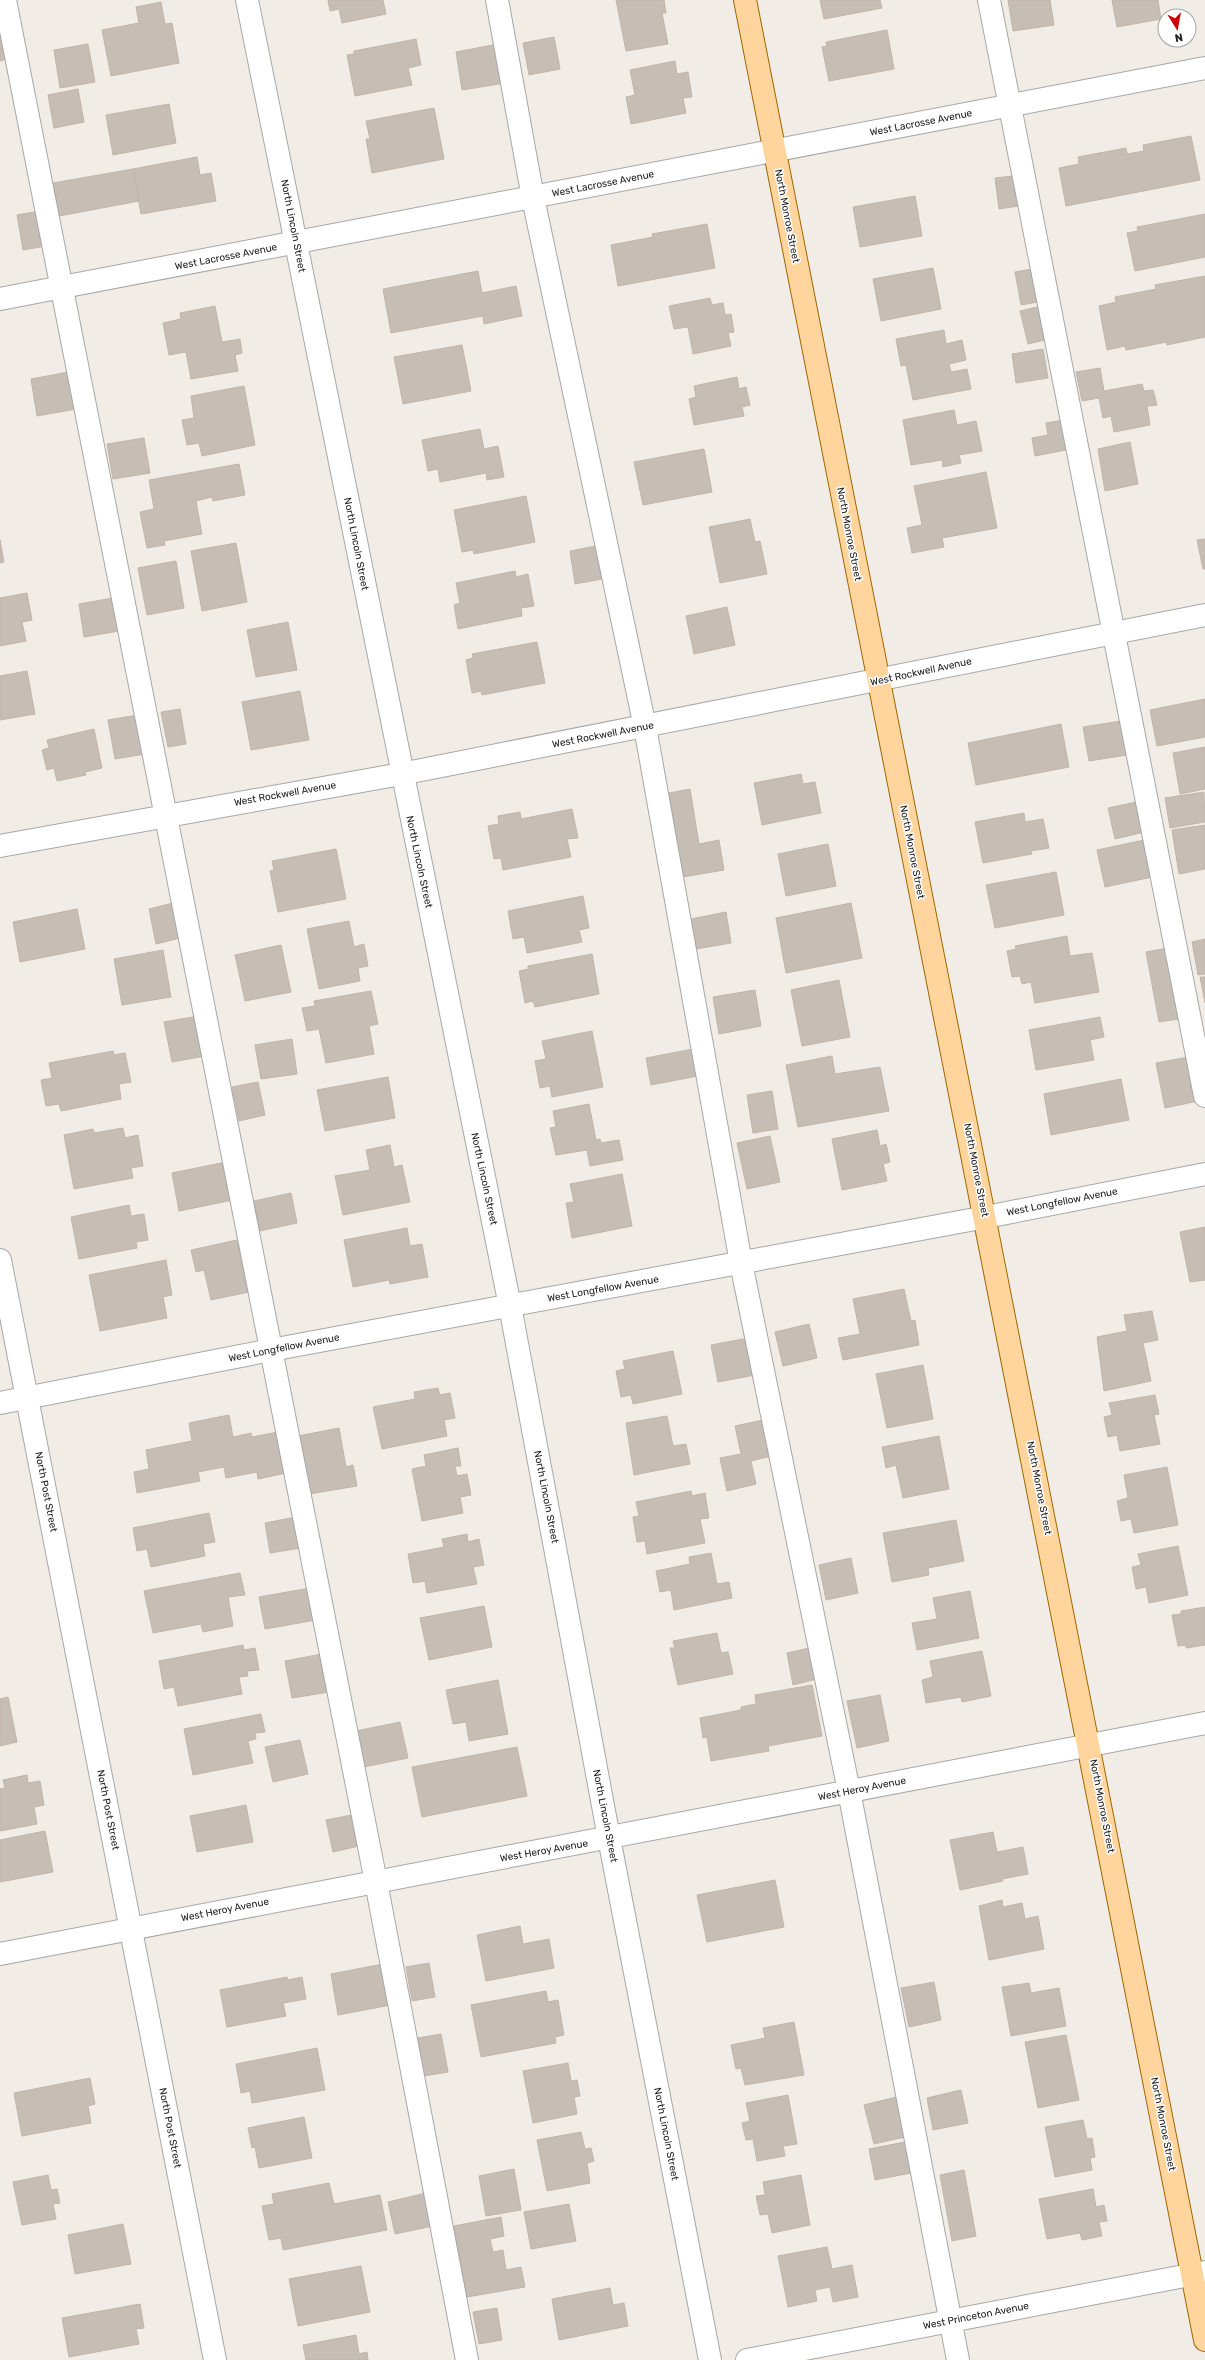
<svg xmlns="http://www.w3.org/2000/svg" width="1205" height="2360" viewBox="0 0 1205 2360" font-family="Rubik,sans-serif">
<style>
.building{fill:#c6bdb5;stroke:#c3b4a8}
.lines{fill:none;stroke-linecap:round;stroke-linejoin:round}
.minor-casing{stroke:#a7a7a7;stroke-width:24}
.major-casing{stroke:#9c6800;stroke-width:24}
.minor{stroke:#fff;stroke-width:22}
.major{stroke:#ffd59d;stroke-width:22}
.labels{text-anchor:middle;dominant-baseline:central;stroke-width:3;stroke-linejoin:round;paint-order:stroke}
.street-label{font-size:10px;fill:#202020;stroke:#fff}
</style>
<rect width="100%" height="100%" fill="#f1ede6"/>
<g class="building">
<polygon points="328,0 383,0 386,14 342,23 339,9 330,11"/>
<polygon points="616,0 664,0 666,13 662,13 668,44 626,51"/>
<polygon points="820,0 880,0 882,8 824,19"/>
<polygon points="1008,0 1050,0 1054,25 1013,31"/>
<polygon points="1112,0 1158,0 1161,19 1117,27"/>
<polygon points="161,2 165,24 172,23 179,63 111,76 102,30 139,23 136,7"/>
<polygon points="0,29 7,59 0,61"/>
<polygon points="887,30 894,69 829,81 822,47 827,46 826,42"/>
<polygon points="554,37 560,69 529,75 523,43"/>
<polygon points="416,39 421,65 408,68 412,85 355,96 347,55 354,54 354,51"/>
<polygon points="88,44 95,82 60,88 54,50"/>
<polygon points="498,44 505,83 462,90 456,52"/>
<polygon points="675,61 677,74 688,72 692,97 683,98 686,113 631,124 626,97 635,95 630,70"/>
<polygon points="78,89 84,122 54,128 48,95"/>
<polygon points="169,104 176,143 113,155 106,115"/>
<polygon points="434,108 444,159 372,173 366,139 370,139 366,121"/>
<polygon points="1191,136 1200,180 1066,206 1059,168 1079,164 1078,157 1126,148 1127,154 1144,151 1143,145"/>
<polygon points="197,157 200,175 211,173 216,201 141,214 133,169"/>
<polygon points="133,169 139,201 59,216 53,183"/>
<polygon points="1021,175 1025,205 999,209 995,178"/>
<polygon points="915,196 922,236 860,247 853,207"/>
<polygon points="40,211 46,246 23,250 17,215"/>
<polygon points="1205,214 1205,257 1135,271 1127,233 1138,231 1137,227"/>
<polygon points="707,224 715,268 618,286 611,245 653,237 652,234"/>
<polygon points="933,268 941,309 881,321 873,279"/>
<polygon points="1037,268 1043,301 1021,305 1015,272"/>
<polygon points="478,271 482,293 516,286 522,316 484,324 483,316 391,333 383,289"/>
<polygon points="1205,276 1205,337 1167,345 1167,342 1126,350 1125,346 1107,350 1099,306 1116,302 1115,297 1156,289 1155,285"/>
<polygon points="710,298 712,305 723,303 725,315 731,314 734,332 728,333 731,346 693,354 688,327 674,329 669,306"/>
<polygon points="1046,305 1053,338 1028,344 1020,311"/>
<polygon points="215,306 222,342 240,339 242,353 235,355 238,371 191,379 186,352 169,355 163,323 181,319 180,313"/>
<polygon points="944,330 946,344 962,340 966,360 949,364 951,372 967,369 971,389 913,400 906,365 901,366 896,339"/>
<polygon points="462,345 471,391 403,404 394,357"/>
<polygon points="1043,349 1048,378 1016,383 1012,354"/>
<polygon points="1100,368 1104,391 1142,384 1144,391 1153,390 1157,405 1147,406 1150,425 1114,432 1111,416 1103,418 1099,398 1082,401 1076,372"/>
<polygon points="69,372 76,409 37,416 31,379"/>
<polygon points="737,377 739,389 746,387 750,405 742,407 744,416 694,425 689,399 696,397 694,386"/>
<polygon points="244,386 255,445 202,456 199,443 187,445 182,420 194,418 191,396"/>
<polygon points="954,410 957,425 976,421 982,451 959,455 961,463 943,467 942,460 911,465 903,420"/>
<polygon points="1070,419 1076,448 1035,456 1032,438 1048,435 1046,423"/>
<polygon points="480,429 484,449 498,446 504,477 487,480 486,473 440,482 438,469 428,471 422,440"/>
<polygon points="144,438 150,473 113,479 107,444"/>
<polygon points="1130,442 1138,484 1105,491 1098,449"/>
<polygon points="704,449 712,492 643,505 634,462"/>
<polygon points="239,464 245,495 213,501 212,497 196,501 202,534 164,541 165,545 147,548 140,512 154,509 149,480"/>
<polygon points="986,472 997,528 942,538 944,547 912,553 907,528 922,525 914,486"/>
<polygon points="526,496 535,542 474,554 473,550 462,552 454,510"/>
<polygon points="750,519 755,542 760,541 767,574 720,583 709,527"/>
<polygon points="1205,539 1205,569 1203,569 1197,540"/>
<polygon points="0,540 4,562 0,563"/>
<polygon points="236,543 247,602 202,611 191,551"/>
<polygon points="596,546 602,579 575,584 570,551"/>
<polygon points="176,561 184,608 147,615 138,568"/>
<polygon points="515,571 516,577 528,574 534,606 521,608 522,616 458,629 454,605 460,603 456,583"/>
<polygon points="27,593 32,620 22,622 26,641 0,646 0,598"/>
<polygon points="113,598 119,631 84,637 79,604"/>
<polygon points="727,607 735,645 694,654 686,616"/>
<polygon points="288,622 297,670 256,677 247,630"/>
<polygon points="537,642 545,683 482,695 481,691 472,693 466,660 473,658 472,654"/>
<polygon points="27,671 35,714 0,720 0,676"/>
<polygon points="300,691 309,740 251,750 242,702"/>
<polygon points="1205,699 1205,737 1157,746 1150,710"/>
<polygon points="180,709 186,744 168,747 161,712"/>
<polygon points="138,715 145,754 115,759 108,720"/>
<polygon points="1121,721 1127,755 1089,761 1083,727"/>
<polygon points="1061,724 1069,767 976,785 968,743"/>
<polygon points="94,729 102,768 85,772 86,775 57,781 54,768 47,770 42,750 49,748 47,740"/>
<polygon points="1205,747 1205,789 1180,794 1173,753"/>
<polygon points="801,774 803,784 815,782 821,813 762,825 754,783"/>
<polygon points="690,789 699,844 719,840 724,870 683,877 669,793"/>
<polygon points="1204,792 1205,822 1170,828 1165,798"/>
<polygon points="1141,801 1149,831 1115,839 1108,808"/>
<polygon points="572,809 578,838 567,839 571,857 503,870 501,858 494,859 488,826 499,824 498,816 520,812 521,819"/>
<polygon points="1024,813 1025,822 1043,819 1049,848 1031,851 1032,854 983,863 975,822"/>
<polygon points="1205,825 1205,869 1179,874 1172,830"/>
<polygon points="1149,839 1157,876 1105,887 1097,850"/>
<polygon points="828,844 836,886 786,896 778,854"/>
<polygon points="336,849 346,899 278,912 270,871 274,870 272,861"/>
<polygon points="1056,872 1064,915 995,928 986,885"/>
<polygon points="583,896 589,928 579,930 582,942 527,953 524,937 513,939 508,911"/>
<polygon points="173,903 180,938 156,944 149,909"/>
<polygon points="851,903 862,958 786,973 776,918"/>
<polygon points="77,909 85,949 20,962 13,922"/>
<polygon points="726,912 731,943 696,949 691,919"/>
<polygon points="349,921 354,947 364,944 368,966 358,968 360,981 319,989 307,929"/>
<polygon points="1067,936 1070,956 1092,953 1099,992 1035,1003 1031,982 1022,984 1020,976 1012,977 1007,951 1016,949 1015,946"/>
<polygon points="1205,939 1205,974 1198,975 1192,942"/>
<polygon points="281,945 291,992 245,1001 235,955"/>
<polygon points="1173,947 1186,1018 1159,1022 1146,952"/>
<polygon points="163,950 171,997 122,1005 114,959"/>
<polygon points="592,954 599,994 535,1007 533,1001 525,1003 519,971 528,969 528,966"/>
<polygon points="1200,977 1205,977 1205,1003"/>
<polygon points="839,980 850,1037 802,1046 791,990"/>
<polygon points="755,990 761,1026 719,1034 713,997"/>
<polygon points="371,991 378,1024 369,1026 374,1054 326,1063 319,1029 307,1031 302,1008 315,1006 314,1001"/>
<polygon points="198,1016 205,1056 172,1062 164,1022"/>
<polygon points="1100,1017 1104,1037 1090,1040 1094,1060 1036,1070 1029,1030"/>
<polygon points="592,1031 603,1087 552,1097 550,1086 540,1088 535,1061 546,1059 542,1041"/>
<polygon points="292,1039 297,1074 261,1079 255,1045"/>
<polygon points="698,1048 703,1075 651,1085 646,1058"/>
<polygon points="113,1051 114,1055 125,1053 131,1082 119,1084 121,1099 61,1111 59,1104 46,1106 41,1080 52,1078 49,1063"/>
<polygon points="832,1056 835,1074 880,1067 889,1111 798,1127 786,1065"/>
<polygon points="1194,1056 1203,1100 1165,1108 1156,1063"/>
<polygon points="388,1077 395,1118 325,1131 317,1090"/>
<polygon points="1121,1079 1129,1120 1051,1135 1044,1094"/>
<polygon points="258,1082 265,1115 239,1121 232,1087"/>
<polygon points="772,1091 778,1129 753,1133 747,1095"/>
<polygon points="589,1104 596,1140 600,1139 601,1143 619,1140 623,1160 590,1166 587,1150 556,1155 550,1128 556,1127 553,1111"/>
<polygon points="123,1128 125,1138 138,1135 143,1166 131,1168 133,1178 74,1189 64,1135 93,1129 94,1133"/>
<polygon points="877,1130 880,1146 886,1144 890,1162 883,1164 887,1181 842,1190 832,1139"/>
<polygon points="770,1136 780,1182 747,1189 737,1143"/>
<polygon points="390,1145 394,1167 402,1165 410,1202 343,1215 335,1176 370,1170 366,1150"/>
<polygon points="226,1162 233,1200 179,1211 172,1173"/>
<polygon points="622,1174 632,1226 572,1238 566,1203 574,1202 570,1184"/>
<polygon points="291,1193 297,1223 260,1231 254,1201"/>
<polygon points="129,1205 131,1216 144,1214 148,1240 136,1242 137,1248 79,1259 71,1217"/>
<polygon points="1205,1227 1205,1280 1190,1282 1180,1232"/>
<polygon points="407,1228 410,1246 422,1244 428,1277 390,1284 389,1280 353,1287 344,1240"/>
<polygon points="237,1240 249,1292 211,1300 204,1270 196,1272 191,1250"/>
<polygon points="166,1260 172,1295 163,1297 167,1318 100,1331 89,1275"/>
<polygon points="904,1289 911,1321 915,1320 919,1345 843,1360 838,1338 860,1334 853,1299"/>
<polygon points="1152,1311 1158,1340 1143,1343 1151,1381 1104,1391 1097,1337 1127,1331 1124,1315"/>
<polygon points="809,1324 817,1358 783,1366 775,1332"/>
<polygon points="754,1337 761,1374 718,1382 711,1345"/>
<polygon points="673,1351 682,1394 633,1404 631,1395 621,1397 616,1371 625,1369 623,1361"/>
<polygon points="923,1365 933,1419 887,1428 876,1374"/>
<polygon points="438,1388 440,1395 450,1393 455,1418 444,1420 447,1436 382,1449 373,1407 415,1399 414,1392"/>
<polygon points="1155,1395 1159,1414 1154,1415 1160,1444 1120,1451 1117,1435 1108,1437 1104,1417 1112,1415 1109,1403"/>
<polygon points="229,1415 233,1437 251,1433 252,1437 278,1432 286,1473 258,1479 257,1472 226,1478 224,1467 198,1472 200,1481 137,1493 134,1472 149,1469 146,1450 192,1441 189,1423"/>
<polygon points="667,1416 673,1446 686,1444 690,1464 634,1475 626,1423"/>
<polygon points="768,1419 776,1455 751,1461 756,1484 727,1491 720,1458 741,1454 735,1426"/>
<polygon points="339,1428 346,1467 353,1465 357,1486 309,1494 298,1436"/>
<polygon points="939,1436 949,1489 903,1498 896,1465 886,1468 882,1447"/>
<polygon points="458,1448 461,1466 455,1466 457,1476 467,1474 471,1495 460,1497 463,1513 422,1521 412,1469 426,1466 424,1455"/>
<polygon points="1167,1467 1178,1525 1134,1533 1131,1519 1121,1521 1117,1501 1128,1498 1124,1475"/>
<polygon points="691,1491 692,1496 705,1493 709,1518 700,1519 705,1543 647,1554 645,1541 637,1542 633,1517 639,1516 636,1502"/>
<polygon points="209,1513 215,1542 203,1544 205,1556 151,1567 147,1549 137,1551 133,1528"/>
<polygon points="296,1517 301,1548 270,1553 265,1523"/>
<polygon points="956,1520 964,1561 928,1568 929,1575 892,1582 883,1533"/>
<polygon points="467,1534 468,1542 479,1539 484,1565 473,1567 477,1584 427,1593 425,1581 413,1583 408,1554 444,1547 442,1539"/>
<polygon points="1178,1546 1188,1595 1149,1603 1146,1587 1136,1589 1132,1567 1141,1565 1138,1554"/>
<polygon points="711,1553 717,1584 729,1582 732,1598 674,1610 671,1590 660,1592 656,1571 690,1564 689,1557"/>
<polygon points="851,1558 858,1593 826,1600 819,1565"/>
<polygon points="240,1573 245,1595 228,1597 233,1626 203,1632 201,1624 153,1633 144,1591"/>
<polygon points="310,1588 316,1620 265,1629 259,1597"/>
<polygon points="970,1591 979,1638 917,1650 912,1623 937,1619 933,1598"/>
<polygon points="484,1606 492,1647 429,1660 420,1618"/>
<polygon points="1205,1607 1205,1645 1186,1648 1186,1645 1178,1646 1172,1615 1181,1614 1181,1611"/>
<polygon points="717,1633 721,1653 728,1652 733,1674 678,1685 670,1648 675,1648 673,1641"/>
<polygon points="243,1645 244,1650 255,1648 259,1670 247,1671 248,1676 239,1677 242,1694 178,1706 174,1687 164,1689 159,1661"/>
<polygon points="814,1647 821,1678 793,1685 787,1653"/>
<polygon points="982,1651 991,1696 962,1702 961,1697 926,1703 922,1680 933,1677 930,1661"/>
<polygon points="322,1654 329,1692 292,1698 285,1661"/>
<polygon points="498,1680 508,1734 469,1741 466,1722 453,1724 446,1690"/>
<polygon points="812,1685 822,1736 768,1746 769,1751 711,1761 707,1737 703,1738 700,1718 741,1710 741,1707 756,1704 755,1695"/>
<polygon points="880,1695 889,1741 857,1748 847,1701"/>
<polygon points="8,1697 17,1742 0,1746 0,1699"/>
<polygon points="261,1714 265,1732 255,1733 256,1739 248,1741 253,1763 193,1775 184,1729"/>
<polygon points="400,1722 408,1758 364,1767 356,1731"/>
<polygon points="300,1740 308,1774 273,1782 265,1747"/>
<polygon points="517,1747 527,1796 422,1817 412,1767"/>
<polygon points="27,1775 28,1783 40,1781 44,1805 34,1807 37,1824 0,1831 0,1789 5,1788 3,1780"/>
<polygon points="246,1805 253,1842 197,1852 190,1816"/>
<polygon points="352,1815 359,1846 333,1852 326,1820"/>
<polygon points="45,1831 53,1872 0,1882 0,1840"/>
<polygon points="993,1832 997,1852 1023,1847 1028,1874 1002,1879 1003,1881 960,1890 950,1840"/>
<polygon points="775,1880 784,1927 707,1942 697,1895"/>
<polygon points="1002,1900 1003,1907 1022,1903 1025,1919 1038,1916 1044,1949 989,1960 979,1906"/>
<polygon points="520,1926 523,1944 549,1939 554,1968 486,1981 477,1935"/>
<polygon points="429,1963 435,1997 412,2001 406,1967"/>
<polygon points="383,1964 391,2005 338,2015 331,1974"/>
<polygon points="287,1977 288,1980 302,1977 306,1999 283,2003 286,2016 227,2027 220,1990"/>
<polygon points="934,1982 941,2020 909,2027 901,1988"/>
<polygon points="1029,1983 1031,1993 1059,1988 1066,2026 1011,2036 1002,1987"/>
<polygon points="546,1991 548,2002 558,2000 564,2035 555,2037 556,2043 481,2057 471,2005"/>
<polygon points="794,2022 804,2075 745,2085 741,2068 736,2069 731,2045 765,2038 763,2028"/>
<polygon points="441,2034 448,2072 424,2076 418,2038"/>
<polygon points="1066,2035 1079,2100 1038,2108 1025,2042"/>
<polygon points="317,2048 325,2090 252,2103 250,2091 241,2093 236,2064"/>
<polygon points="568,2063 571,2081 577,2080 580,2096 574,2097 577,2114 533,2123 523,2071"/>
<polygon points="90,2078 95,2104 88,2106 91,2123 22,2136 14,2093"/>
<polygon points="961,2090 968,2123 933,2130 927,2098"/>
<polygon points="788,2095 797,2144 783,2146 785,2156 757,2161 753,2139 746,2140 742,2123 750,2121 746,2103"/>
<polygon points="904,2095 914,2135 874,2144 864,2105"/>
<polygon points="304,2117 312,2158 259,2168 255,2147 252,2148 248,2128"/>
<polygon points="1083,2120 1087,2139 1092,2138 1095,2157 1090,2158 1092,2170 1055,2177 1045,2127"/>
<polygon points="581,2132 585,2149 591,2148 594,2161 587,2163 590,2183 547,2191 537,2140"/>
<polygon points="915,2140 921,2171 875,2180 869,2149"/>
<polygon points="514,2169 521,2210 486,2216 479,2176"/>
<polygon points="964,2170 976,2236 952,2241 940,2175"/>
<polygon points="48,2175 51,2190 57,2189 60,2203 53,2204 56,2219 22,2225 13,2182"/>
<polygon points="801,2175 810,2225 772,2233 768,2214 760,2215 756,2196 765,2195 763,2182"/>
<polygon points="329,2183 334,2204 380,2195 387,2230 283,2250 281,2238 269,2240 262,2206 274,2204 272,2194"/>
<polygon points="1093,2189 1096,2207 1104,2205 1107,2221 1099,2222 1102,2236 1082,2240 1080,2233 1047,2239 1039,2199"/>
<polygon points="426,2193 433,2226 395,2234 388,2202"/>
<polygon points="569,2204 576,2241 531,2249 524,2212"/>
<polygon points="501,2217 504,2236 490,2239 493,2252 503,2250 506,2270 521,2267 525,2287 467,2297 454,2226"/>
<polygon points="123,2224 131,2264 75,2274 68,2235"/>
<polygon points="827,2247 832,2269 852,2265 858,2297 833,2302 830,2287 815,2290 817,2301 788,2307 778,2256"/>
<polygon points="361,2266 370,2312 298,2326 289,2279"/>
<polygon points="610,2288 613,2305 624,2303 628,2326 559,2340 552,2299"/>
<polygon points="140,2304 144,2328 136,2329 139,2344 69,2357 62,2318"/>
<polygon points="497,2308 502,2340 479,2344 473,2312"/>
<polygon points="356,2335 359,2354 367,2352 368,2360 306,2360 303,2345"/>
</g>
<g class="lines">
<defs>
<g id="minor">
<polyline points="5,0 376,1882 467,2360"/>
<polyline points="247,0 510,1306 609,1838 710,2360"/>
<polyline points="497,0 533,198 645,727 741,1263 849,1791 958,2360"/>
<polyline points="989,0 1205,1096"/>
<polyline points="0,299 1205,68"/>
<polyline points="0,846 401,774 1205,615"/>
<polyline points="0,1260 215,2360"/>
<polyline points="0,1403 271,1350 986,1217 1205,1174"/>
<polyline points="0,1954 1205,1723"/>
<polyline points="747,2360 1205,2272"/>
</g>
<polyline id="major" points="745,0 1205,2340"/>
</defs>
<use href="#minor" class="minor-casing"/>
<use href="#major" class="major-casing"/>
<use href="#minor" class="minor"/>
<use href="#major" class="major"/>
</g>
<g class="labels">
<g class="street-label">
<text transform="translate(921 123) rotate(-11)">West Lacrosse Avenue</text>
<text transform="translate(603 184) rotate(-11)">West Lacrosse Avenue</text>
<text transform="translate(787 216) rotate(79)">North Monroe Street</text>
<text transform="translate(293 226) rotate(79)">North Lincoln Street</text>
<text transform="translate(226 257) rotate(-11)">West Lacrosse Avenue</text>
<text transform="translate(849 534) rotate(79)">North Monroe Street</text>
<text transform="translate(356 544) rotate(79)">North Lincoln Street</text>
<text transform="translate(921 672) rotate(-12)">West Rockwell Avenue</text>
<text transform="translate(603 735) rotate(-11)">West Rockwell Avenue</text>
<text transform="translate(285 794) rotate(-10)">West Rockwell Avenue</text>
<text transform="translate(912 852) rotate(79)">North Monroe Street</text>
<text transform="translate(419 862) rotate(78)">North Lincoln Street</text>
<text transform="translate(976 1170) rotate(79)">North Monroe Street</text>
<text transform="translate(484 1179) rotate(78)">North Lincoln Street</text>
<text transform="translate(1062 1202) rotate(-11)">West Longfellow Avenue</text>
<text transform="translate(603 1289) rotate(-10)">West Longfellow Avenue</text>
<text transform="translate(284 1348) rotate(-11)">West Longfellow Avenue</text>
<text transform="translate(1039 1488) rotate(79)">North Monroe Street</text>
<text transform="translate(46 1492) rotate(79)">North Post Street</text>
<text transform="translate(546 1497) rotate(79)">North Lincoln Street</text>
<text transform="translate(862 1789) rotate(-11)">West Heroy Avenue</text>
<text transform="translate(1102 1806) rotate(79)">North Monroe Street</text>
<text transform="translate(108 1810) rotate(79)">North Post Street</text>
<text transform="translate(605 1816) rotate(79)">North Lincoln Street</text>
<text transform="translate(544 1851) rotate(-10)">West Heroy Avenue</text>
<text transform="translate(225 1910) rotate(-11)">West Heroy Avenue</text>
<text transform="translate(1163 2124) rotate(79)">North Monroe Street</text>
<text transform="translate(170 2128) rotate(79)">North Post Street</text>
<text transform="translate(666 2134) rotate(79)">North Lincoln Street</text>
<text transform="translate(976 2316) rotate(-11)">West Princeton Avenue</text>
</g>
</g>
<g transform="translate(1177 28) rotate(169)"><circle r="19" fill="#ffffff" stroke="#a6a6a6"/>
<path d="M0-3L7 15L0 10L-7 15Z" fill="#d00000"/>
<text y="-6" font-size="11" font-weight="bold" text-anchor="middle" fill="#202020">N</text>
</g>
</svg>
